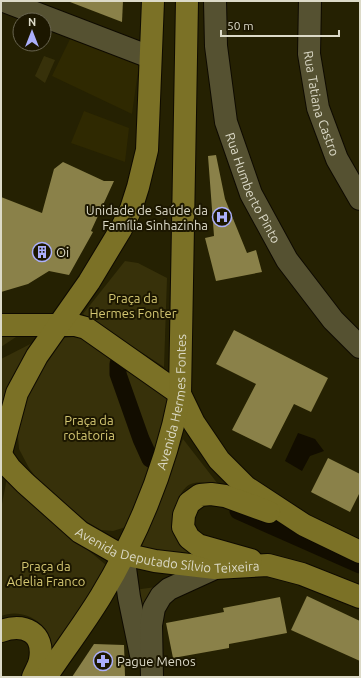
<svg xmlns="http://www.w3.org/2000/svg" width="361" height="678" viewBox="0 0 361 678" font-family="Ubuntu,sans-serif">
<style>
.built{fill:#2f2901}
.green{fill:#37310a}
.water{fill:#120d00}
.lines{fill:none;stroke-linecap:round;stroke-linejoin:round}
.canal{stroke:#120d00;stroke-width:17}
.building{fill:#8a8149}
.minor-casing{stroke:#0e0a00;stroke-width:24}
.major-casing{stroke:#0e0a00;stroke-width:24}
.minor{stroke:#555131;stroke-width:22}
.major{stroke:#7b7126;stroke-width:22}
.labels{text-anchor:middle;dominant-baseline:central;stroke-width:4;stroke-linejoin:round;paint-order:stroke}
.street-label{font-size:13px;fill:#dcdac8;stroke:#1c1700}
.poi-label{font-size:13px;fill:#dcdac8;stroke:#1c1700;text-anchor:start}
.park-label{font-size:13px;fill:#d4c772;stroke:#1c1700}
</style>
<rect width="100%" height="100%" fill="#252102"/>
<g class="built">
<polygon points="70,39 139,64 132,114 52,76"/>
<polygon points="84,111 129,128 125,162 71,143"/>
</g>
<g class="green">
<polygon points="44,56 55,60 45,83 35,76"/>
<polygon points="125,261 138,263 167,278 164,367 83,314"/>
<polygon points="1,336 16,337 1,347"/>
<polygon points="73,337 82,338 134,369 170,402 155,451 131,518 126,527 113,531 101,530 87,522 41,484 29,468 19,449 17,425 28,392 44,360 62,338"/>
<polygon points="42,338 1,411 1,359"/>
<path d="M183,439L221,488C191,476 182,483 174,513L212,561L140,551Z"/>
<path d="M7,478L18,492L106,565L48,666C49,660 51,654 51,648C50,622 23,607 1,616V509Z"/>
<polygon points="163,586 140,617 134,590"/>
</g>
<polygon class="water" points="298,433 315,439 324,451 310,456 302,471 285,461"/>
<g class="lines">
<g class="canal">
<polyline points="118,364 118,374 141,439 150,459"/>
<polyline points="238,511 360,565"/>
</g>
</g>
<g class="building">
<polygon points="70,1 123,1 122,22 70,2"/>
<polygon points="216,155 225,199 247,253 256,250 262,272 216,281 205,238 214,236 208,156"/>
<polygon points="63,162 104,181 114,181 91,231 93,232 69,275 49,271 28,284 1,292 1,197 42,213 54,169"/>
<polygon points="234,330 328,378 311,412 294,404 271,449 232,430 256,384 216,364"/>
<polygon points="328,458 360,474 360,492 350,512 311,492"/>
<polygon points="307,596 360,621 360,661 291,630"/>
<polygon points="280,597 287,633 229,644 229,648 173,658 166,623 224,612 223,608"/>
<polygon points="94,644 124,645 125,677 72,677"/>
</g>
<g class="lines">
<defs>
<g id="minor">
<polyline points="4,1 150,57"/>
<path id="s1" d="M215,1L216,46L226,122L251,194L287,260L333,320L360,347"/>
<path id="s2" d="M310,1L309,54L318,108L337,159L360,199"/>
<polyline points="123,554 129,597 141,655"/>
<polyline points="152,677 151,625 154,608 161,596 169,589 215,568"/>
</g>
<g id="major">
<polyline points="1,325 75,325 86,328 180,394 194,423 219,460 246,487 304,525 360,552"/>
<polyline points="1,453 17,393 37,356 89,282 121,229 131,209 138,187 147,150 153,1"/>
<path id="s3" d="M1,455L10,468L25,483L80,532L115,552L155,561L215,568L268,565L302,574L360,597"/>
<polyline points="251,560 198,545 189,538 183,527 184,515 189,503 200,495 211,494 225,496 269,512"/>
<path d="M1,631C24,623 45,632 40,660C39,666 35,672 33,677"/>
<path id="s4" d="M46,677C64,650 84,624 101,596C139,533 166,467 180,394L187,1"/>
</g>
</defs>
<use href="#minor" class="minor-casing"/>
<use href="#major" class="major-casing"/>
<use href="#minor" class="minor"/>
<use href="#major" class="major"/>
</g>
<defs>
<symbol id="hospital-ring" viewBox="-11 -11 22 22"><circle r="9.5" fill="#1c1700" stroke="#abaffb" stroke-width="1.5"/><path d="M-5-5h3v3.5h4V-5h3V5h-3V1.5h-4V5h-3Z" fill="#abaffb"/></symbol>
<symbol id="building-ring" viewBox="-11 -11 22 22"><circle r="9.5" fill="#1c1700" stroke="#abaffb" stroke-width="1.5"/><path d="M-4-6H4V6H1V3H-1V6H-4ZM-2.5-4.3h1.7v1.8h-1.7ZM.8-4.3h1.7v1.8H.8ZM-2.5-1h1.7V.8h-1.7ZM.8-1h1.7V.8H.8Z" fill="#abaffb"/></symbol>
<symbol id="pharmacy-ring" viewBox="-11 -11 22 22"><circle r="9.5" fill="#1c1700" stroke="#abaffb" stroke-width="1.5"/><path d="M-2-6h4v4h4v4h-4v4h-4v-4h-4v-4h4Z" fill="#abaffb"/></symbol>
</defs>
<g fill-rule="evenodd">
<use href="#hospital-ring" x="211" y="206" width="22" height="22"/>
<use href="#building-ring" x="31" y="241" width="22" height="22"/>
<use href="#pharmacy-ring" x="92" y="650" width="22" height="22"/>
</g>
<g class="labels">
<g class="street-label">
<text stroke="none"><textPath href="#s2" startOffset="104">Rua Tatiana Castro</textPath></text>
<text stroke="none"><textPath href="#s1" startOffset="193">Rua Humberto Pinto</textPath></text>
<text stroke="none"><textPath href="#s4" startOffset="307">Avenida Hermes Fontes</textPath></text>
<text stroke="none"><textPath href="#s3" startOffset="202">Avenida Deputado Sílvio Teixeira</textPath></text>
</g>
<g class="poi-label">
<text x="208" y="210" text-anchor="end">Unidade de Saúde da<tspan x="208" dy="15">Família Sinhazinha</tspan></text>
<text x="56" y="252">Oi</text>
<text x="117" y="661">Pague Menos</text>
</g>
<g class="park-label">
<text x="133" y="298">Praça da<tspan x="133" dy="15">Hermes Fonter</tspan></text>
<text x="89" y="420">Praça da<tspan x="89" dy="15">rotatoria</tspan></text>
<text x="46" y="566">Praça da<tspan x="46" dy="15">Adelia Franco</tspan></text>
</g>
</g>
<rect width="361" height="678" fill="none" stroke="#dcdac8" stroke-width="4"/>
<g transform="translate(32 32)"><circle r="19" fill="#1c1700" stroke="#696550"/>
<path d="M0-3L7 15L0 10L-7 15Z" fill="#abaffb"/>
<text y="-6" font-size="11" font-weight="bold" text-anchor="middle" fill="#dcdac8">N</text>
</g>
<path d="M221 30v6h118v-6" fill="none" stroke="#dcdac8" stroke-width="2"/>
<text x="227" y="30" font-size="12" fill="#dcdac8" stroke="#1c1700" stroke-width="3" paint-order="stroke">50 m</text>
</svg>
